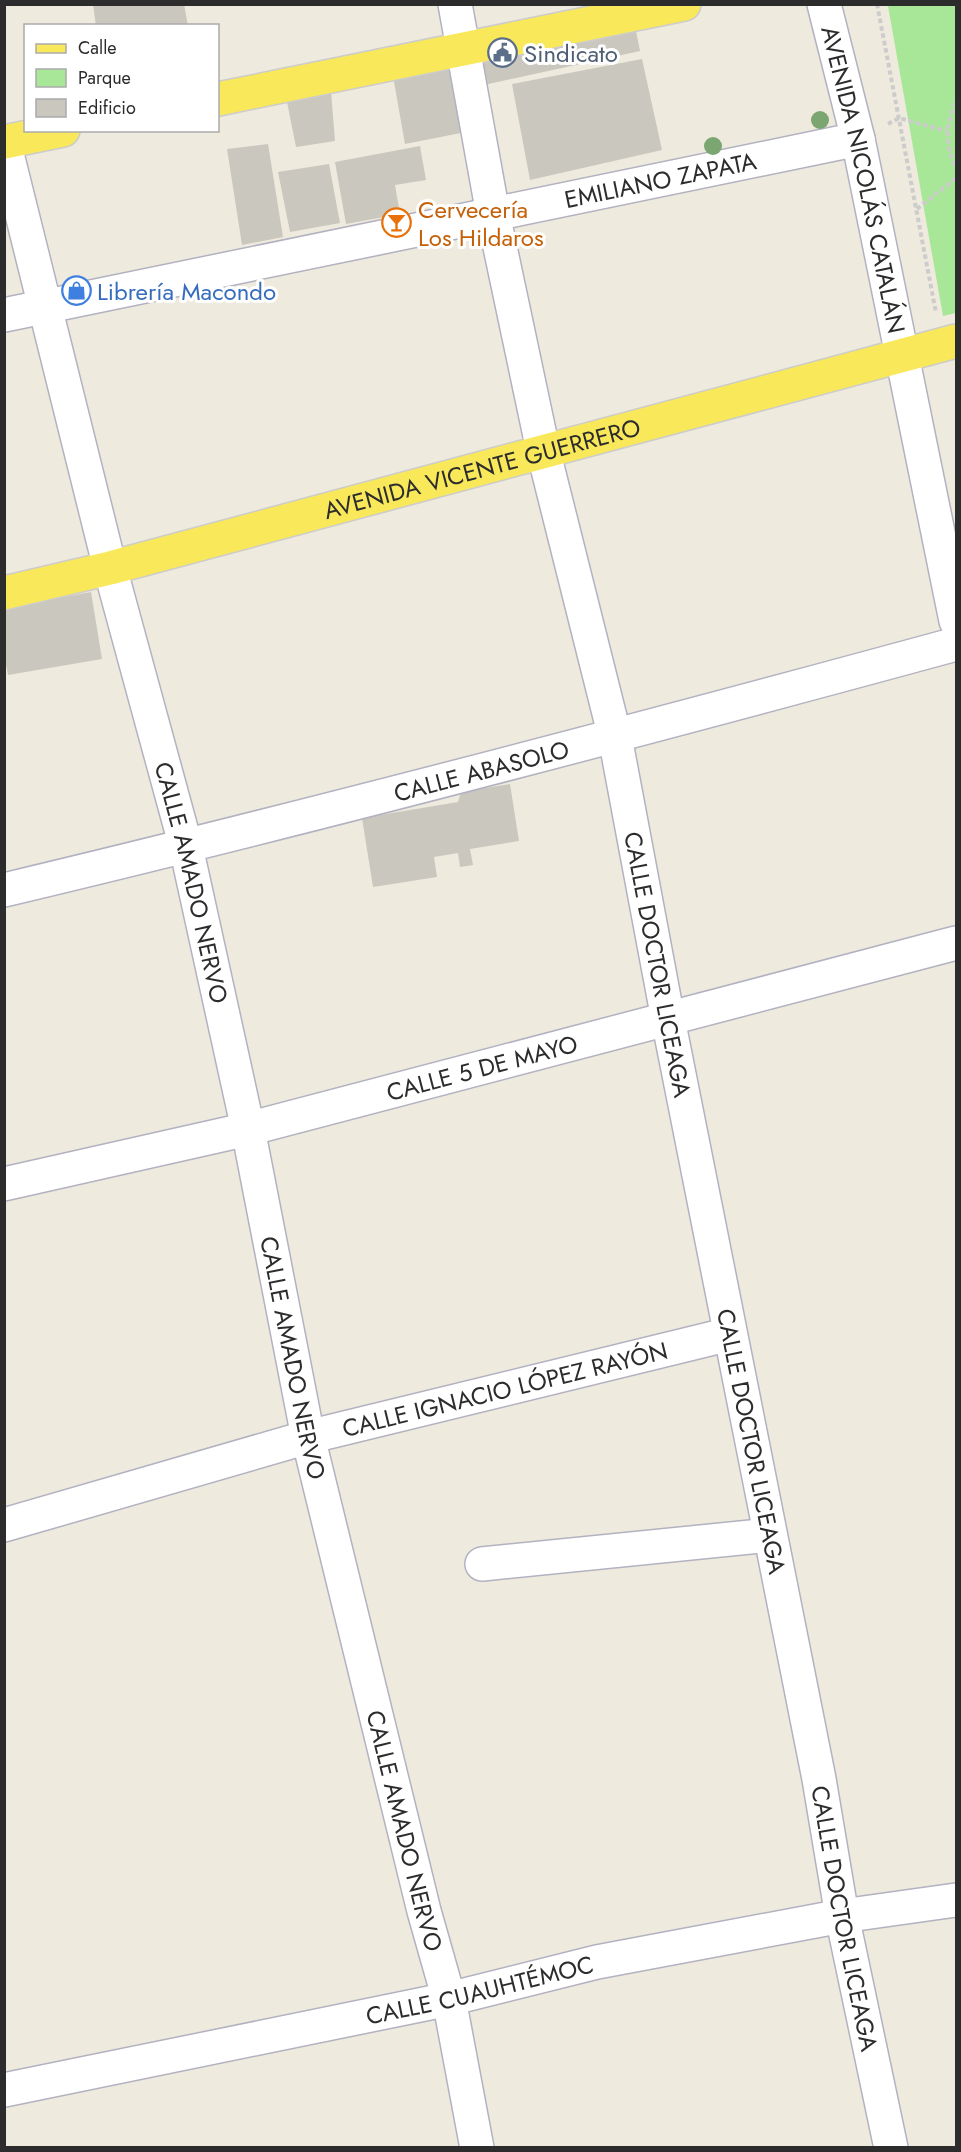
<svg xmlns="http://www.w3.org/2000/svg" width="961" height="2152" viewBox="0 0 961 2152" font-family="Jost,sans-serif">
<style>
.green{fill:#a9e798}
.building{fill:#cac7be}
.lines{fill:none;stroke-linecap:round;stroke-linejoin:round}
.minor-casing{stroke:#b2b2c1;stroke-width:36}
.major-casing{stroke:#ccc;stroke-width:36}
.path{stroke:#ccc;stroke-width:4;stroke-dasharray:4.5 3;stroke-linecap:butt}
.minor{stroke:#fff;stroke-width:33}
.major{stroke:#f8e85a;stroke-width:33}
.tree{fill:#7ca671}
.labels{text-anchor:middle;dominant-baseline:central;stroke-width:6;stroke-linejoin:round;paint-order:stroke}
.service-label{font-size:24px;fill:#4e5e75;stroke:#fff;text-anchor:start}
.street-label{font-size:24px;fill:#2c2c2c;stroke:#fff}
.food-label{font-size:24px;fill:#c56008;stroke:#fff;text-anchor:start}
.shop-label{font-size:24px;fill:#366cbe;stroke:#fff;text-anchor:start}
</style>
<rect width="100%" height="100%" fill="#efeade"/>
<polygon class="green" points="897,5 956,5 956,313 943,316 888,6"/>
<g class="building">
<polygon points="93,4 184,4 188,26 96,26"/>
<polygon points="634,21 640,51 484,85 477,55"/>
<polygon points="642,59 662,150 530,180 512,84"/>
<polygon points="460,60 471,131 405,144 393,76"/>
<polygon points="331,91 335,141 296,147 286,97"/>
<polygon points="268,144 283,237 242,245 227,149"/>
<polygon points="420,146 426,180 395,185 400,214 346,224 335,162"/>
<polygon points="329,164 340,223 290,232 278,172"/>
<polygon points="91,592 102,659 8,675 4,654 4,608"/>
<polygon points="510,784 519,841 470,849 473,865 460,867 458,853 434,857 437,877 373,887 362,818 458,802 461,792"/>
</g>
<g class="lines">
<defs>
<g id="minor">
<path id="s1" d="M455,4L493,214L543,450L615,737L668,1019L819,1779L842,1916L891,2148"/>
<path id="s2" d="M824,4L858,139L956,621"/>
<path id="s3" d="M4,142L110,568L186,847L248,1129L308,1437L424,1911L449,1999L477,2148"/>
<path id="s4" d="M4,315L858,139"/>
<path id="s5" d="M4,890C323,814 640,730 956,644"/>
<path id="s6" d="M4,1184L248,1129L956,943"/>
<path id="s7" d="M4,1525L308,1437L730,1334"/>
<polyline points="482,1564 770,1535"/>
<path id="s8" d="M4,2090L449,1999L597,1962L842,1916L956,1900"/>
</g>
<g id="major">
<polyline points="218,99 684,4"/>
<polyline points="4,142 63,130"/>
<path id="s9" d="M4,593L110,568L956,341"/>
</g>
</defs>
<use href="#minor" class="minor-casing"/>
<use href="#major" class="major-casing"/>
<g class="path">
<polyline points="877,4 936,313"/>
<path d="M956,103C945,124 945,146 956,167"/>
<polyline points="888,124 899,118 947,131"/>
<polyline points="917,209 956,178"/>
</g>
<use href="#minor" class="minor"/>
<use href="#major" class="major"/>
</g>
<g class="tree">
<circle cx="820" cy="120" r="9"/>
<circle cx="713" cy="146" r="9"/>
</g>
<defs>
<symbol id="civic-ring" viewBox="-11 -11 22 22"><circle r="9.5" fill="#fff" stroke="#5c6f8a" stroke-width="1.5"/><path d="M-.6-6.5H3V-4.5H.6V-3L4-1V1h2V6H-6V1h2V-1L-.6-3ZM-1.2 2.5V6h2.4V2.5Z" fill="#5c6f8a"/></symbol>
<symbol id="bar-ring" viewBox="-11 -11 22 22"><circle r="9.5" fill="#fff" stroke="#e8710a" stroke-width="1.5"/><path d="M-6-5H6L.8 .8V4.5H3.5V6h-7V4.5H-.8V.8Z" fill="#e8710a"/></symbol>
<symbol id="shop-ring" viewBox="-11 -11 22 22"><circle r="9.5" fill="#fff" stroke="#3f7fe0" stroke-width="1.5"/><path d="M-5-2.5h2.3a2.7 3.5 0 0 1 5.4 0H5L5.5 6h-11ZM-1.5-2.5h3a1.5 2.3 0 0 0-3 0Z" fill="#3f7fe0"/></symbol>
</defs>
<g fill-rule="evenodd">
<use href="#civic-ring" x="486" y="36" width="33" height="33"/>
<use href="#bar-ring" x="380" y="206" width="33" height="33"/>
<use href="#shop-ring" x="60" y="274" width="33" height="33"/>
</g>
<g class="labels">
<g class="service-label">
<text x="524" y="53">Sindicato</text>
</g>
<g class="street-label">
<text stroke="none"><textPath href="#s2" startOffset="180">AVENIDA NICOLÁS CATALÁN</textPath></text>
<text stroke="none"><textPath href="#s4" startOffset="670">EMILIANO ZAPATA</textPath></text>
<text stroke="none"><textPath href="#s9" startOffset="494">AVENIDA VICENTE GUERRERO</textPath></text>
<text stroke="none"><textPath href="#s5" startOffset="492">CALLE ABASOLO</textPath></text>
<text stroke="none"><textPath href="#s3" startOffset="764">CALLE AMADO NERVO</textPath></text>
<text stroke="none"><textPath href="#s1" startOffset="982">CALLE DOCTOR LICEAGA</textPath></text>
<text stroke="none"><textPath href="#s6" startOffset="492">CALLE 5 DE MAYO</textPath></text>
<text stroke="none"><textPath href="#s3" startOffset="1250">CALLE AMADO NERVO</textPath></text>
<text stroke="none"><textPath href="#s7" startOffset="519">CALLE IGNACIO LÓPEZ RAYÓN</textPath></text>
<text stroke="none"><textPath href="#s1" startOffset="1468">CALLE DOCTOR LICEAGA</textPath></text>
<text stroke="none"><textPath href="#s3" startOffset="1736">CALLE AMADO NERVO</textPath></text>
<text stroke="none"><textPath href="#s1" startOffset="1954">CALLE DOCTOR LICEAGA</textPath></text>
<text stroke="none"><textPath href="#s8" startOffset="486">CALLE CUAUHTÉMOC</textPath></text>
</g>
<g class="food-label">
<text x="418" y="209">Cervecería<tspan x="418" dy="28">Los Hildaros</tspan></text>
</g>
<g class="shop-label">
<text x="97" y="291">Librería Macondo</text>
</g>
</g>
<rect width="961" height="2152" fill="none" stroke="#2c2c2c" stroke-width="12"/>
<rect x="24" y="24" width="195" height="108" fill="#ffffff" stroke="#ababab" stroke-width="1.5"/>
<rect x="36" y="44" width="30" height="9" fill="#f8e85a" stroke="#ababab" stroke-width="1.5"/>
<text x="78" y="54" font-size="18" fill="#2c2c2c">Calle</text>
<rect x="36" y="69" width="30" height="18" fill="#a9e798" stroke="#ababab" stroke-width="1.5"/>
<text x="78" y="84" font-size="18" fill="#2c2c2c">Parque</text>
<rect x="36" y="99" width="30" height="18" fill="#cac7be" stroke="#ababab" stroke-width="1.5"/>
<text x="78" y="114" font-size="18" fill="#2c2c2c">Edificio</text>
</svg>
